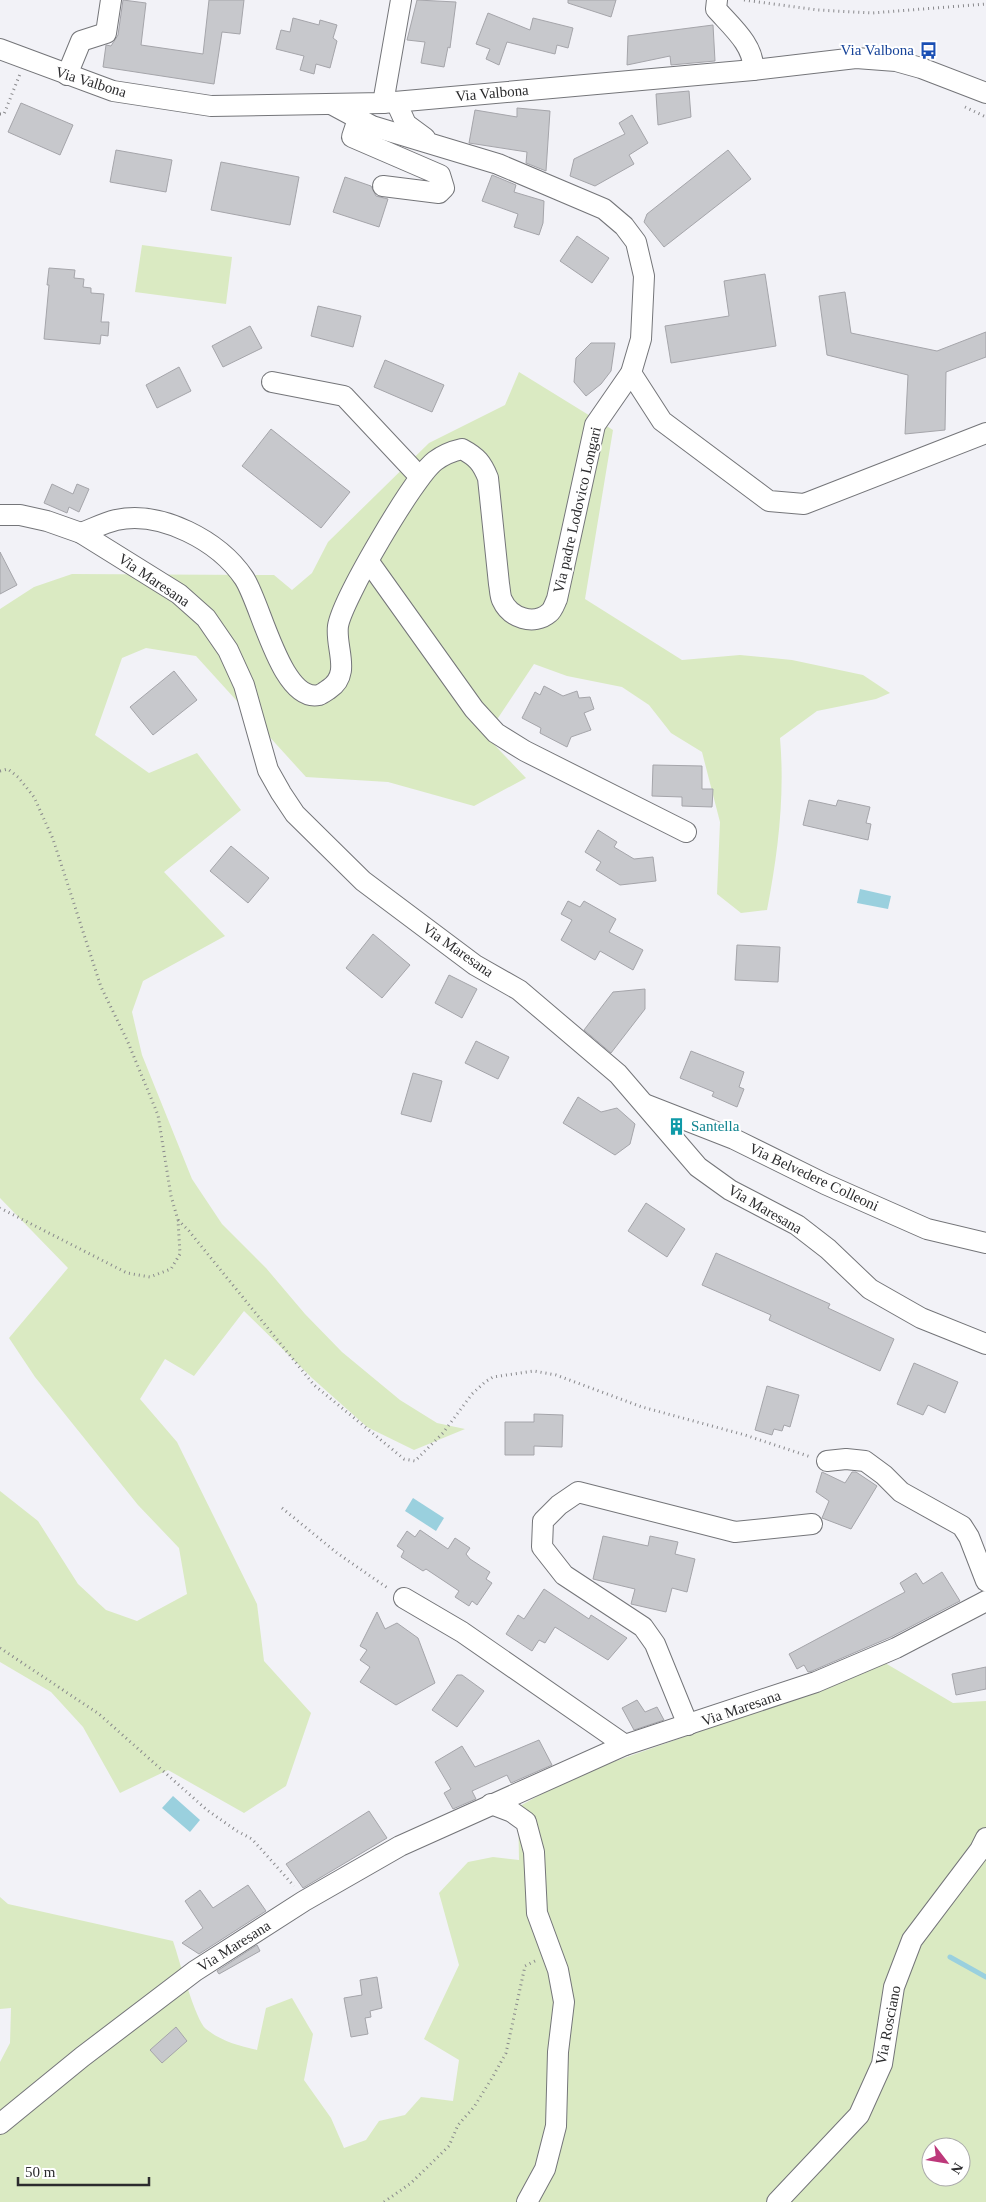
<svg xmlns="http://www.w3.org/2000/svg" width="986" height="2202" viewBox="0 0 986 2202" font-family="'Times New Roman',serif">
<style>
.green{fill:#daeac2;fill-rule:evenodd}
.water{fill:#9ad0de}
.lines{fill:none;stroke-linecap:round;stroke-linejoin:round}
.stream{stroke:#9ad0de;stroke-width:5}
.building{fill:#c7c8cc;stroke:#a5a5aa}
.minor-casing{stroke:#747579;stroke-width:22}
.path{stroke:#89898c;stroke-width:3;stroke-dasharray:1 4;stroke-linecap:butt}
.minor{stroke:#fff;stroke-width:20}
.labels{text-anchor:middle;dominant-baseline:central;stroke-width:4;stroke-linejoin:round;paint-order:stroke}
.transit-label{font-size:15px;fill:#164399;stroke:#fff;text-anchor:end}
.street-label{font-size:15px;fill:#2c2c2e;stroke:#fff}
.culture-label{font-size:15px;fill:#0d838f;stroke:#fff;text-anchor:start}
</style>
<rect width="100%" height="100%" fill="#f2f2f7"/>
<g class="green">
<polygon points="142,245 232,257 226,304 135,292"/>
<path d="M519,372L613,430L585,599L682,660L740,655L792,660L863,675L890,693L876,699L817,711L780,738C785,796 778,853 767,910L741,913L717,894L720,822L702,752L671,733L649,705L622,687L567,676L534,664L486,736L526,778L474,806L388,782L306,777L196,656L146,648L122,658L95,735L149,773L197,753L241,810L164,872L225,936L143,981L132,1012L142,1055L192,1179L222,1224L266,1268L305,1314L342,1352L400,1400L437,1423L465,1429L414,1450L367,1427L312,1378L244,1311L194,1376L165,1359L140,1399L177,1442L257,1604L264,1661L311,1713L286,1786L244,1813L168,1770L120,1793L83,1727L51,1692L0,1662V1491L38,1521L78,1584L106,1610L137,1621L187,1594L179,1548L138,1505L35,1377L9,1338L68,1268L0,1198V609L34,587L72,574L274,575L292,590L312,573L328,542L429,443L505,405Z"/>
<path d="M880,1660L953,1703L986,1701V2202H0V2062L10,2043L11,2008L0,2009V1897L8,1904L173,1941C179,1958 195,2020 206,2029C221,2041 239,2046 257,2050L266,2008L292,1998L313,2034L304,2080L331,2118L344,2148L366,2140L379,2121L405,2115L421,2097L453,2101L459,2060L424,2039L459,1965L439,1893L468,1862L493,1857L519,1860L518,1807L576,1775L712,1727ZM931,2147H961V2177H931Z"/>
</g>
<g class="water">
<polygon points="860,889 891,896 888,909 857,903"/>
<polygon points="413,1498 444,1518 436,1531 405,1511"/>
<polygon points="173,1796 200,1820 190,1832 162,1808"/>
</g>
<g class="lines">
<polyline class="stream" points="950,1957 986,1977"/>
</g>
<g class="building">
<polygon points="123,0 146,3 141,45 203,54 209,0 244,0 240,34 222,32 214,84 103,67 106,45 111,46 118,35"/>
<polygon points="417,0 456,2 450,48 448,47 444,67 421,63 425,42 407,40"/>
<polygon points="568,0 616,0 611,17 568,3"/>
<polygon points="488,13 530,30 533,18 573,28 568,48 557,45 555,54 507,42 499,65 486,59 490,49 476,44"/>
<polygon points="293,18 319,25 320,20 337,25 333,38 337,41 330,68 316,64 314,74 300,70 304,56 276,49 281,30 290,32"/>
<polygon points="713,25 715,61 671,65 670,56 627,65 628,36"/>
<polygon points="689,91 691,117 658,125 656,94"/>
<polygon points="21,103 73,125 60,155 8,132"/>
<polygon points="517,108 550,111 546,171 526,163 527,152 469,143 475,110 517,117"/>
<polygon points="632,115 648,143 629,155 634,164 595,186 570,176 574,159 625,134 619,123"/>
<polygon points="116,150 172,160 166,192 110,182"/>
<polygon points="728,150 751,179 664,247 644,222 647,214"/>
<polygon points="221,162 299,177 290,225 211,210"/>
<polygon points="492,175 516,185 514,192 544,201 543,223 539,235 514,227 518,214 482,201"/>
<polygon points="345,177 371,186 376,196 388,199 379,227 333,212"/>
<polygon points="577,236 609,258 592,283 560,261"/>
<polygon points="49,268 75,270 74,278 84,279 83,287 91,288 91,293 104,294 101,322 109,322 108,336 101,335 100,344 44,339 49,285 47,285"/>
<polygon points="765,274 776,346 671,363 665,326 729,316 724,281"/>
<polygon points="845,292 851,333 937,351 986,332 986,357 946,372 945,430 905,434 908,375 827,355 819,296"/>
<polygon points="318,306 361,316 353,347 311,336"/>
<polygon points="250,326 262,348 223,367 212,346"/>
<polygon points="591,343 615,343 611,371 601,384 586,396 574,382 576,358"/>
<polygon points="385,360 444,385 432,412 374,387"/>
<polygon points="179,367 191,391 157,408 146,385"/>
<polygon points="271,429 350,492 321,528 242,466"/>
<polygon points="52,484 73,494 77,484 89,489 79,512 69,507 67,513 44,503"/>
<polygon points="0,552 17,585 0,594"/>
<polygon points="174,671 197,700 153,735 130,707"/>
<polygon points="544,686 563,696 577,691 579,698 590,697 594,709 584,713 591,730 571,737 567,747 540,733 541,728 522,718 535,692 540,695"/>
<polygon points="653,765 702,766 702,789 713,789 712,807 682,806 682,797 652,796"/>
<polygon points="809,800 836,806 838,800 870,807 866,823 871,824 868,840 803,825"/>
<polygon points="598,830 617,842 614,847 634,859 653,857 656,881 620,885 596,870 601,862 585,852"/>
<polygon points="231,846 269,878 248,903 210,871"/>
<polygon points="568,901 580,907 584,901 616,919 609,932 643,950 633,970 600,951 595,960 561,940 572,920 561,914"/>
<polygon points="373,934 410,965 382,998 346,968"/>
<polygon points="737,945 780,947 778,982 735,980"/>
<polygon points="449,975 477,989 462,1018 435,1003"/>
<polygon points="645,989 645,1009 611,1053 584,1030 613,992"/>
<polygon points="476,1041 509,1057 498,1079 465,1063"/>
<polygon points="691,1051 744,1072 739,1087 744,1089 737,1107 712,1096 714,1092 680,1078"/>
<polygon points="413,1073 442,1081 431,1122 401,1114"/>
<polygon points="578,1097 601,1112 617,1108 635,1124 630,1144 615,1155 563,1123"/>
<polygon points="646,1203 685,1229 667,1257 628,1231"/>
<polygon points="716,1253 830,1304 828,1308 894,1339 880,1371 769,1320 771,1315 702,1285"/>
<polygon points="914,1363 958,1382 945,1413 928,1405 923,1415 897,1404"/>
<polygon points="767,1386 799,1395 790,1427 784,1425 782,1431 774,1429 772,1435 755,1430"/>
<polygon points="534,1414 563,1415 562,1447 534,1446 534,1455 505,1455 505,1422 534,1422"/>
<polygon points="822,1472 845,1483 852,1472 856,1472 877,1486 851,1529 822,1518 829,1501 816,1492"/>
<polygon points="420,1530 448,1549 455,1538 470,1548 466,1554 470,1559 490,1572 486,1579 492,1583 477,1605 472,1601 469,1606 455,1597 459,1591 426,1569 423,1571 401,1557 404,1551 397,1546 407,1531 415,1537"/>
<polygon points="603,1536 648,1546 650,1536 678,1542 675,1554 695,1559 687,1592 672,1588 666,1612 631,1604 635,1589 593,1579"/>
<polygon points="942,1572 960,1601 891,1637 812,1671 808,1672 804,1665 797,1669 789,1654 905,1592 900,1583 916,1573 923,1584"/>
<polygon points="544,1589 589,1619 591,1615 627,1638 608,1660 555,1627 545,1643 539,1640 532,1651 506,1634 518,1615 524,1619"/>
<polygon points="377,1612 385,1629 397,1623 418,1638 435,1683 396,1705 360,1682 370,1667 360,1660 367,1650 360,1646"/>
<polygon points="986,1667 986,1689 956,1695 952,1674"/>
<polygon points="457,1675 462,1675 484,1691 457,1727 432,1710"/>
<polygon points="637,1700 645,1712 657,1707 664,1720 634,1730 622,1708"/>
<polygon points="539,1740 552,1765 511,1783 507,1775 472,1791 476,1799 453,1809 444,1793 451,1789 435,1762 462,1746 475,1767"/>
<polygon points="369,1811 387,1838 303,1888 286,1864"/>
<polygon points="248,1885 266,1911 199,1954 182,1943 203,1928 185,1901 200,1890 213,1908"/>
<polygon points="257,1945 260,1951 219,1974 217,1971"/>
<polygon points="377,1977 382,2008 370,2011 371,2017 365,2018 368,2034 351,2037 344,1998 362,1995 360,1980"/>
<polygon points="176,2027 187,2041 162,2063 150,2050"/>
</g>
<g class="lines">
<defs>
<g id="minor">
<path d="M717,0L716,9C731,26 755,46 753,70"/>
<polyline points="0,49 113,91 211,106 383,103 753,70 856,58 896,61 921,68 986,93"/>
<polyline points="67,75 81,41 106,33 111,0"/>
<polyline points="396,102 406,124 425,138"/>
<polyline points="383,103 401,0"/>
<polyline points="358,119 352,137 440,175 444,188 439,193 383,186"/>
<polyline points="631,373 662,421 769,501 804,504 986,433"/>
<polyline points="272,382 344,396 420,477"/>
<polyline points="0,515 20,515 47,521 81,533 179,594 206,618 228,650 244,685 268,770 281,793 295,814 363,881 475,965 519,990 618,1074 698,1167 730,1190 797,1225 828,1249 870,1289 921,1318 986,1344"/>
<path d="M81,533C92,529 104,523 116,520C161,510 219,541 244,578C261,603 281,703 319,695C322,694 326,691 329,689C352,674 335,648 338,626C342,600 414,477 435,461C443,455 453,451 462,449C477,457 482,463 488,478L499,584C500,589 500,596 502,600C510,618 534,626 549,613C553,610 555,603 557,599L595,425L631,373L641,339L644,276L636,242L624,226L604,209L498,164L372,126L333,105"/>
<polyline points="369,562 474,709 496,733 525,751 686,832"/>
<polyline points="647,1105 734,1139 825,1184 927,1229 986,1243"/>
<polyline points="827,1461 846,1459 865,1461 884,1475 901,1492 962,1526 969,1537 986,1581"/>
<polyline points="404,1598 462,1632 625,1745"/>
<polyline points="688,1725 655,1644 643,1627 564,1575 542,1547 543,1521 559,1505 578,1492 735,1532 812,1524"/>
<polyline points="491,1804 512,1812 526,1822 534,1852 537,1913 558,1970 564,2002 558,2052 556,2126 545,2169 527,2202"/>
<polyline points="0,2124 82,2057 195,1971 304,1901 400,1846 625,1745 816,1682 896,1648 986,1601"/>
<polyline points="777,2202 859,2115 882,2064 894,1987 912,1940 980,1850 986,1838"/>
</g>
</defs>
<use href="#minor" class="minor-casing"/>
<g class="path">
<polyline points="744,0 818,10 872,13 986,4"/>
<polyline points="965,107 986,117"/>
<polyline points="0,114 4,114 20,74"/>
<polyline points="0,771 8,769 18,777 34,797 53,839 101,987 127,1040 158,1115 171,1196 178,1220 180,1254 171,1269 150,1277 127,1273 0,1208"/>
<polyline points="178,1220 189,1231 314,1385 404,1459 415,1461 443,1433 472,1394 485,1382 493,1377 534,1371 556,1375 642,1407 745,1435 811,1457"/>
<polyline points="282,1508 337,1553 389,1589"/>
<polyline points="0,1648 99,1714 207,1810 237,1831 252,1839 294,1886"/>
<polyline points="384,2202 411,2183 449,2146 458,2125 474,2107 492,2078 506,2053 525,1966 535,1961"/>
</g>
<use href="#minor" class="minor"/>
</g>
<defs>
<symbol id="bus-bare" viewBox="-9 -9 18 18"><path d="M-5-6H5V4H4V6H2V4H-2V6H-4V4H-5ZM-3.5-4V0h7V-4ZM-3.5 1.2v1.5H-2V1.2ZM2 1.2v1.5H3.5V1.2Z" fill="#1a4fb4" stroke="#fff" stroke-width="2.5" paint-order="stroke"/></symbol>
<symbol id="building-bare" viewBox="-9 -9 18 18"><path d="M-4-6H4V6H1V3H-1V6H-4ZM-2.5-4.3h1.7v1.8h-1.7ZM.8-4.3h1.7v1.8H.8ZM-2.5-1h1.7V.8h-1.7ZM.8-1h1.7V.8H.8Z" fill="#0f9aa8" stroke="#fff" stroke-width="2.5" paint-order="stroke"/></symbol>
</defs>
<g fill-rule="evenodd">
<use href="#bus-bare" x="916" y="38" width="25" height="25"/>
<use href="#building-bare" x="664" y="1114" width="25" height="25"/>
</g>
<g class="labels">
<g class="transit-label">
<text x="914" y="50">Via Valbona</text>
</g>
<g class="street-label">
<text transform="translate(91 82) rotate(17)">Via Valbona</text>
<text transform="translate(492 93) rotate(-5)">Via Valbona</text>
<text transform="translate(577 510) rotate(-77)">Via padre Lodovico Longari</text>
<text transform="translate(154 580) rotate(34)">Via Maresana</text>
<text transform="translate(458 950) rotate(35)">Via Maresana</text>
<text transform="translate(814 1177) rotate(25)">Via Belvedere Colleoni</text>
<text transform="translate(765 1209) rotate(30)">Via Maresana</text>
<text transform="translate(741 1708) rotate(-19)">Via Maresana</text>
<text transform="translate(234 1946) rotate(-32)">Via Maresana</text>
<text transform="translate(888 2025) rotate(-79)">Via Rosciano</text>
</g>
<g class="culture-label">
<text x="691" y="1126">Santella</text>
</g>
</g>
<g transform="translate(946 2162) rotate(121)"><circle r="24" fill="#ffffff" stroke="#ababab"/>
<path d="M0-4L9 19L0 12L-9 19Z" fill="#bd387a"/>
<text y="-8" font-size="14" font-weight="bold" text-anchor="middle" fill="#2c2c2e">N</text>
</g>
<path d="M18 2177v8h131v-8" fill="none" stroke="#2c2c2e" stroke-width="2.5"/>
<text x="25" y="2177" font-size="15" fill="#2c2c2e" stroke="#ffffff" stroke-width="4" paint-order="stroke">50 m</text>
</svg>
